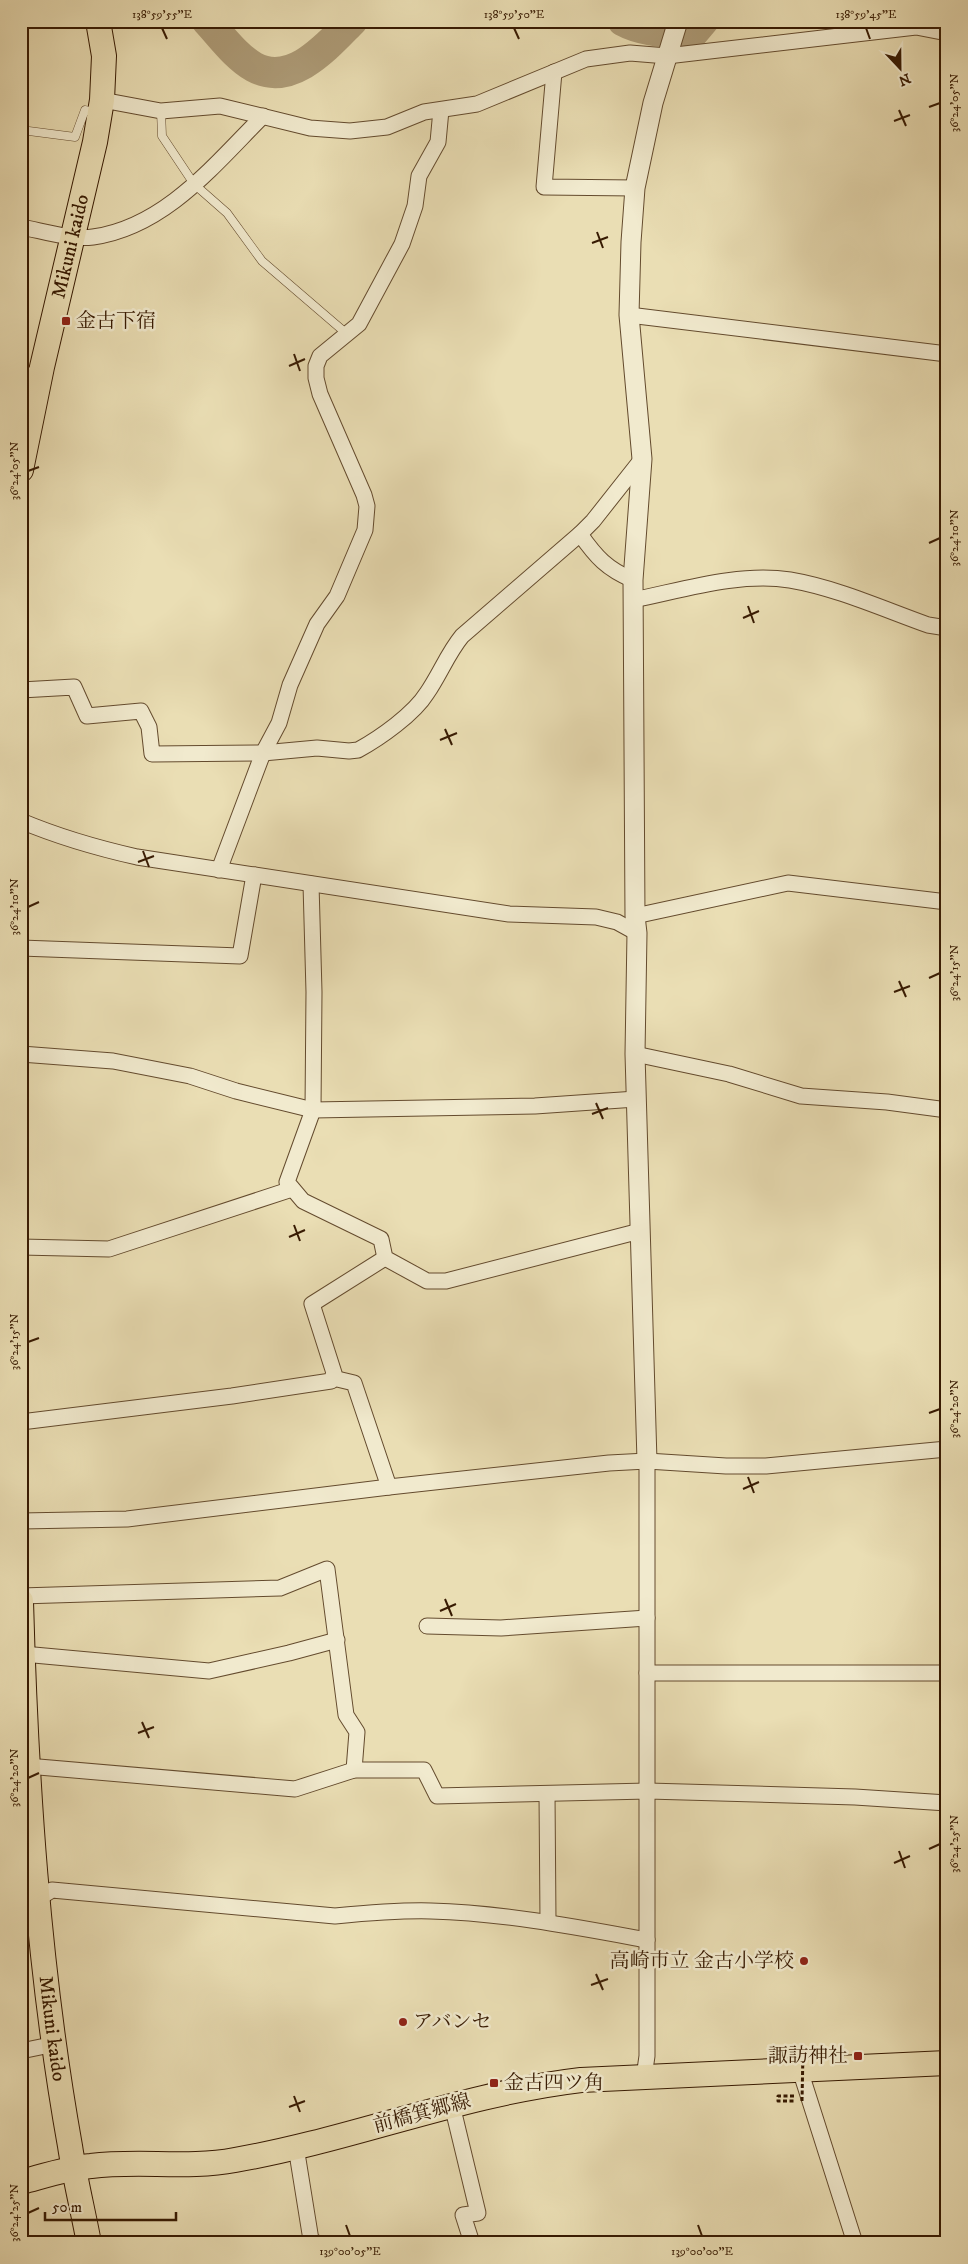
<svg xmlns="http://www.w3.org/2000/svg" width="968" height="2264" viewBox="0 0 968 2264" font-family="'IM FELL DW Pica','Noto Serif JP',serif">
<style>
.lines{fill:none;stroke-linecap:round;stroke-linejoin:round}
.river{stroke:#ad9b77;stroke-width:31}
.service-casing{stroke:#644b2e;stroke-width:9}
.minor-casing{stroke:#644b2e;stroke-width:17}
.tertiary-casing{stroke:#644b2e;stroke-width:21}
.primary-casing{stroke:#371a02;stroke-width:26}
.path{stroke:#371a02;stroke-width:3;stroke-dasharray:4 2.5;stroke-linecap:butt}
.service{stroke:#f1eace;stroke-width:8}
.minor{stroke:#f1eace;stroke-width:15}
.tertiary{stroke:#f1eace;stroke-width:19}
.primary{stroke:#eadeb4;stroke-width:24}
.path-bridge{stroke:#371a02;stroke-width:3;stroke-dasharray:4 2.5;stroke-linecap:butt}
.ticks{fill:none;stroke:#371a02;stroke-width:2}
.poi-dot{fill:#8f2418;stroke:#f1eace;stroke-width:2}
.labels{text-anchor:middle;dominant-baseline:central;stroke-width:5;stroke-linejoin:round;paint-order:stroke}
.street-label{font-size:20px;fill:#371a02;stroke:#f1eace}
.poi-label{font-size:20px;fill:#371a02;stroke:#f1eace;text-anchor:start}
.neatline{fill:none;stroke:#371a02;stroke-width:2}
.ticks-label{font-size:12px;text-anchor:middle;fill:#371a02}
</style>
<rect width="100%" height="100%" fill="#eadeb4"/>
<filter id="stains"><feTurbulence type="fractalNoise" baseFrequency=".004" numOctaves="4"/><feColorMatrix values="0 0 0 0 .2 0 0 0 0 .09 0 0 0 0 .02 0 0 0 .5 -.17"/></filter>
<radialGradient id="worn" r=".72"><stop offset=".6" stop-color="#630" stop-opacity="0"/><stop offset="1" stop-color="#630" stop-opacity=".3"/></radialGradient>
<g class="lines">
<g class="river">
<path d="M207,21C221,36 236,57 254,67C292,88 328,45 352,21"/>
<path d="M623,21C643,32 669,32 692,34L703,21"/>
</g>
<defs>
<g id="service">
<polyline points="161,111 162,136 194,184 227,213 262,261 347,334"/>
<polyline points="21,130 75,137 85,110 97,113"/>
</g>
<g id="minor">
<polyline points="554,72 544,187 635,188"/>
<polyline points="102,100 161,111 220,106 310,128 350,131 387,127 424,112 477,104 586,59 630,53 667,56 916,27 947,33"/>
<path d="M21,227C43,231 70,240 93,237C165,227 215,164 263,116"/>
<polyline points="629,315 947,354"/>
<polyline points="21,384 42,367"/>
<path d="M580,534C596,557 607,569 633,580"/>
<path d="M633,600C683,590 739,572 790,580C837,588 883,609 928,625L947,628"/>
<path d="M21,690L74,687L87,716L141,711L149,727L152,754L263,753L317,748L349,751L358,750C380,738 414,714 427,693C440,674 448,653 462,636L580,534L593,521L642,459"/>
<path d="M21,821C59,837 97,848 137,857L509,914L596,917L617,922L637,933"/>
<polyline points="219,870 263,753 279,723 290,685 317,624 337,596 365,530 367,506 364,495 320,394 316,378 316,366 320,356 359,324 402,244 415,206 419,176 438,142 441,110"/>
<polyline points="311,884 314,992 313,1110 287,1182 303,1201 381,1239 385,1258 427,1281 446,1281 640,1231"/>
<polyline points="635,916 788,883 947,902"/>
<polyline points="21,948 240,956 254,875"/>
<polyline points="21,1054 113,1061 190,1076 236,1091 313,1110 535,1106 636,1099"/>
<polyline points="635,1054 729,1074 801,1096 887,1102 947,1110"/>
<polyline points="21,1247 109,1249 292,1189"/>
<polyline points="333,1378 354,1383 389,1487"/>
<polyline points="21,1422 232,1396 331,1381 334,1373 312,1304 385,1258"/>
<polyline points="21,1521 127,1519 389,1487 609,1463 647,1461 726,1466 766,1466 947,1449"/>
<polyline points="21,1596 280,1588 327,1569 346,1715 357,1732 354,1770"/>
<polyline points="427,1626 501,1628 647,1618"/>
<polyline points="23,1654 209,1671 289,1653 337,1640"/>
<polyline points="647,1673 947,1673"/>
<polyline points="27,1766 295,1789 354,1770 424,1770 437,1796 648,1791 855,1797 947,1803"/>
<polyline points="547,1794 548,1921"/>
<path d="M39,1898L52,1890L335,1916C367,1913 399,1910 431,1911C504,1913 576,1927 647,1940"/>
<polyline points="21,2051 55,2044"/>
<polyline points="800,2070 855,2243"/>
<polyline points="644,2077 647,2056 647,1461"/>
<polyline points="452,2105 478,2213 463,2215 472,2243"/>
<polyline points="296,2147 311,2240 317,2243"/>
</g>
<polyline id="tertiary" points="647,1461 635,1054 637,933 635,916 633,580 642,459 629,315 631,242 635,188 653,103 678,21"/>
<g id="primary">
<path id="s1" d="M21,470L42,367L95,142L102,100L104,56L98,21"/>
<path id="s2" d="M21,1601C26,1783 38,1967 70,2146C75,2179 83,2211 89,2243"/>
<path d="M21,2182C44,2176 68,2168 91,2166C139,2160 188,2169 235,2160C351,2140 462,2094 581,2080L947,2063"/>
</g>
</defs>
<use href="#service" class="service-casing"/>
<use href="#minor" class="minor-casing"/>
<use href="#tertiary" class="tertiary-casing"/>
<use href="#primary" class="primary-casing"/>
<polyline class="path" points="794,2096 778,2096 778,2101 794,2101"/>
<use href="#service" class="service"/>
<use href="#minor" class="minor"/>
<use href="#tertiary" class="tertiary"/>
<use href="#primary" class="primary"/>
<polyline class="path-bridge" points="802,2101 803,2052"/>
</g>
<path class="ticks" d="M162,28L167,39M514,28L519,39M866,28L870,39M929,107L940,103M899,110L906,126M894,121L910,115M597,232L603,248M592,243L608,237M294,354L300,371M289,366L305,359M28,471L39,467M929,543L940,538M748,606L754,623M743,618L759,611M445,729L452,745M440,740L457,733M143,851L149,867M138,862L154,856M28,907L39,902M929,978L940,973M899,981L906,997M894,992L910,986M596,1103L603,1119M592,1114L608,1108M294,1225L300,1241M289,1237L305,1230M28,1342L39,1338M929,1413L940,1409M748,1477L754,1493M743,1489L759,1482M445,1599L452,1616M440,1611L456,1604M142,1722L149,1738M138,1733L154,1727M28,1778L39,1773M929,1849L940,1844M899,1851L905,1868M894,1863L910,1856M596,1974L603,1990M591,1985L608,1979M294,2096L300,2112M289,2107L305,2101M28,2213L39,2208M346,2225L350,2236M698,2225L702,2236"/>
<g class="poi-dot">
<rect x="61" y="316" width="10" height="10" rx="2.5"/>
<circle cx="804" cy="1961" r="5"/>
<circle cx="403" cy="2022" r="5"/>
<rect x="853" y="2051" width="10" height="10" rx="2.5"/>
<rect x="489" y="2078" width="10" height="10" rx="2.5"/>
</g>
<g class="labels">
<g class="street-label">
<text stroke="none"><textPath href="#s1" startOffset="229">Mikuni kaido</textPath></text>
<text stroke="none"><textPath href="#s2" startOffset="429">Mikuni kaido</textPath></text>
<text transform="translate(422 2114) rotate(-15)">前橋箕郷線</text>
</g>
<g class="poi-label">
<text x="76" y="321">金古下宿</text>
<text x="794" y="1961" text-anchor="end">高崎市立 金古小学校</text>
<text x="413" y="2022">アバンセ</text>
<text x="848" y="2056" text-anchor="end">諏訪神社</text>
<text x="504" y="2083">金古四ツ角</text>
</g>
</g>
<rect width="968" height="2264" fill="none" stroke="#eadeb4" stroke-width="55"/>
<g transform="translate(900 68) rotate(158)" stroke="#f1eace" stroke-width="4" paint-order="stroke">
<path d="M0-4L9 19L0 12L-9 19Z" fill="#371a02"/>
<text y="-8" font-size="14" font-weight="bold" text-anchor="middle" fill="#371a02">N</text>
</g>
<path d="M45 2212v8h131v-8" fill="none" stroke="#371a02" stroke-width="2.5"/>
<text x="52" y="2212" font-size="15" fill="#371a02" stroke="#f1eace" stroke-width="4" paint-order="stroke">50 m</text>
<rect x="28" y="28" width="912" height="2208" class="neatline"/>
<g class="ticks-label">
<text x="162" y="18">138°59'55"E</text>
<text x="514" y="18">138°59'50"E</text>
<text x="866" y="18">138°59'45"E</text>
<text transform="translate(954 103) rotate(-90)" y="4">36°24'05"N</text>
<text transform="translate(14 471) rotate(-90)" y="4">36°24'05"N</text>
<text transform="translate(954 538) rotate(-90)" y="4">36°24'10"N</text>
<text transform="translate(14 907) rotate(-90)" y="4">36°24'10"N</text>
<text transform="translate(954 973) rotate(-90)" y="4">36°24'15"N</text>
<text transform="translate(14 1342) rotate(-90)" y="4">36°24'15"N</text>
<text transform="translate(954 1409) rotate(-90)" y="4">36°24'20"N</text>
<text transform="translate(14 1778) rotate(-90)" y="4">36°24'20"N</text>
<text transform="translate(954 1844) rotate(-90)" y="4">36°24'25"N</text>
<text transform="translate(14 2213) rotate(-90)" y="4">36°24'25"N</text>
<text x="350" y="2255">139°00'05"E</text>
<text x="702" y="2255">139°00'00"E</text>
</g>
<rect width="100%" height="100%" filter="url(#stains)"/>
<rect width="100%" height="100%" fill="url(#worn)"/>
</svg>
